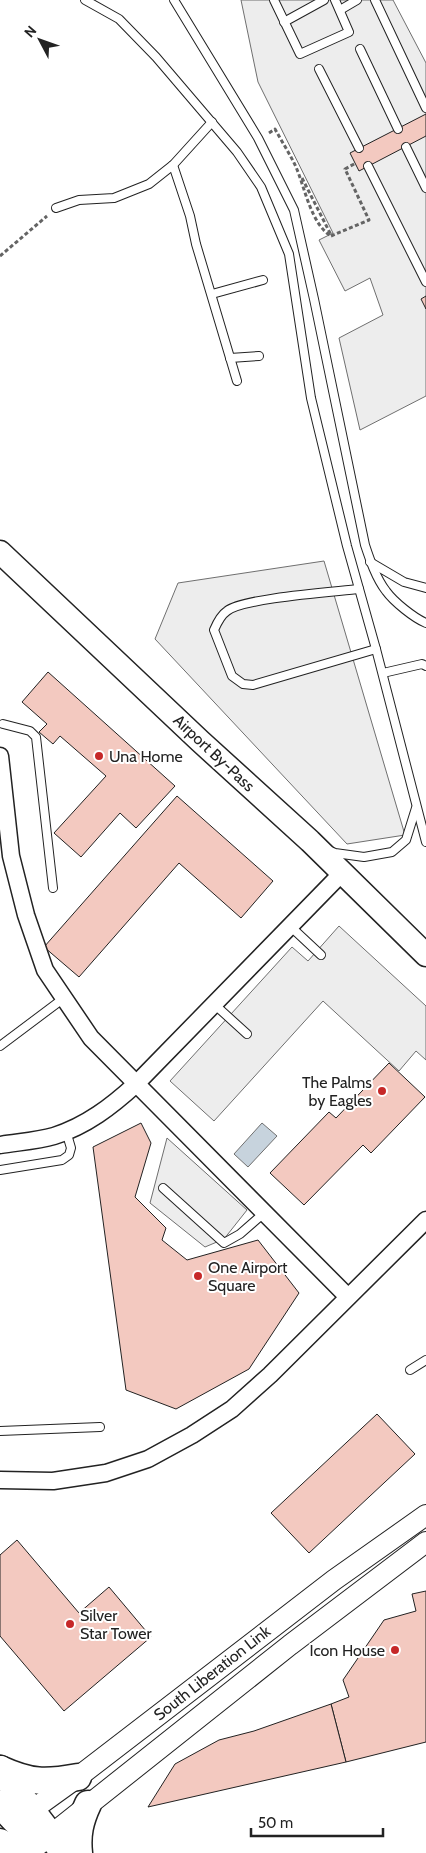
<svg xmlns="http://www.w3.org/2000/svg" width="426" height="1853" viewBox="0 0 426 1853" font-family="Cabin,sans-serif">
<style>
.parking{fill:#ededed;stroke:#6f6f6f}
.water{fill:#c7d3dd;stroke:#6f6f6f}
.building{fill:#f3c9c0;stroke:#222}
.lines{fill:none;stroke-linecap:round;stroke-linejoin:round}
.service-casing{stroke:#222;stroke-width:10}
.minor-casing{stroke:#222;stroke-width:19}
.tertiary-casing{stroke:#222;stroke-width:22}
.secondary-casing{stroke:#222;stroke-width:25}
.trunk-casing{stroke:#222;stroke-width:29}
.path{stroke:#646464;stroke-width:3;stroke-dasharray:4 2.5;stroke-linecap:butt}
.service{stroke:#fff;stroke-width:8}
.minor{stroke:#fff;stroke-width:16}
.tertiary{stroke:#fff;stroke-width:20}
.secondary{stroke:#fff;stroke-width:22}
.trunk{stroke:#fff;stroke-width:26}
.poi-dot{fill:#c62828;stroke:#fff;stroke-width:2}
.labels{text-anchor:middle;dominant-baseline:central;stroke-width:4;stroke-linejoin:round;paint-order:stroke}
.street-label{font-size:16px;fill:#222;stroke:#fff}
.poi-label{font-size:16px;fill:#222;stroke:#fff;text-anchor:start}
</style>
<rect width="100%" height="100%" fill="#fff"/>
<g class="parking">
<polygon points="241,0 393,0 426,63 426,396 360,430 339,338 383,315 370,278 345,291 319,240 333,233 258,82"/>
<polygon points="324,561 405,835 347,844 155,639 178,583"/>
<polygon points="339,926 426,1006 426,1060 416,1051 399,1071 323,1001 214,1121 170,1081 292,947 308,961"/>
<polygon points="167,1138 247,1210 224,1239 205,1247 150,1203"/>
</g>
<polygon class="water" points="262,1123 277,1136 248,1167 234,1154"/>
<g class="building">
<polygon points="426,114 426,136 359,171 350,153"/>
<polygon points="426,296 426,309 421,299"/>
<polygon points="48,672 175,786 136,828 120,813 81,857 54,833 106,776 60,736 53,744 39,732 47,724 22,702"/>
<polygon points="177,796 273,881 241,918 179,863 79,977 44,947"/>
<polygon points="389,1063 425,1097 371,1153 363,1145 304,1205 270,1173 329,1112 336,1118"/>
<polygon points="141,1123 151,1143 135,1197 166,1228 162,1240 187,1260 258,1240 299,1293 249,1369 176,1409 126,1390 93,1147"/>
<polygon points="377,1414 415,1454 309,1553 271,1513"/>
<polygon points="17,1540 79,1613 109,1587 151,1637 64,1711 0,1636 0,1555"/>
<polygon points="426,1591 426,1742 346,1762 331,1704 349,1697 343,1680 384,1620 416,1611 412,1594"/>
<polygon points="331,1704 346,1762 148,1807 175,1764 219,1740 254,1731"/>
</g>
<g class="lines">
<defs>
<g id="service">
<polyline points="85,0 119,19 156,57 237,152 261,187 289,254 311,398 347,546 376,649 426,842"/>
<path d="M174,0L258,138L294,210L314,299L365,545C370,560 376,578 386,591C394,602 414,618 426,623"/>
<polyline points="274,0 300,54 349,32 335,0"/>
<polyline points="375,0 426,108"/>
<polyline points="340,10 357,0"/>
<polyline points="284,22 324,0"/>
<polyline points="360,49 398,129"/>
<polyline points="319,69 359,148"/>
<polyline points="406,147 426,188"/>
<polyline points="173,165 190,216 196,244 237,381"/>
<polyline points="368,166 426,282"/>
<polyline points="56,208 79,200 114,198 149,184 173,165 212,122"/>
<polyline points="212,294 263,280"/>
<polyline points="230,358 259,356"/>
<polyline points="370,562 404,582 426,588"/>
<path d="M359,589C334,592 243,598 227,611C221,615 217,623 214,630L232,676L243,684L253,685L376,649"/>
<polyline points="383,673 422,664 426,666"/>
<polyline points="3,724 30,731 36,737 53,888"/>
<polyline points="330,851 335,853 364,857 392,852 406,840 416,808"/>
<polyline points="290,926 321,955"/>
<polyline points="214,1004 247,1034"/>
<polyline points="0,1046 64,998"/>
<polyline points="0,1170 62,1160 69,1155 71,1148 66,1131"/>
<polyline points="163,1188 224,1243 240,1234 264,1213"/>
<polyline points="410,1370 426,1360"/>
<polyline points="0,1431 100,1427"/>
</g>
<g id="minor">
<polyline points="0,756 11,856 26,915 45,970 91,1038 348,1297"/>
<path d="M0,1145C18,1142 37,1141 54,1136C86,1126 112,1106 136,1084L342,873"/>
<polyline points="0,1480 53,1481 106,1473 148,1459 192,1435 232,1409 270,1375 426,1220"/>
</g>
<g id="tertiary">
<polyline points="21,1818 78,1777 334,1580 426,1515"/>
<polyline points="28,1853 290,1645 426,1542"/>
</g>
<polyline id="secondary" points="0,552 200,741 310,841 426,955"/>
<g id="trunk">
<polyline points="0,1769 64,1853"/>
<path d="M0,1769C31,1783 45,1783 78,1777"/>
<path d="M0,1804C17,1822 22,1834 49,1835"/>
<polyline points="0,1842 21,1853"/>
<path d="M79,1853C77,1835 80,1821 88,1804"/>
</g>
</defs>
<use href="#service" class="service-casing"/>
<use href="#minor" class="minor-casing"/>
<use href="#tertiary" class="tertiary-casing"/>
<use href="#secondary" class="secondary-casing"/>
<use href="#trunk" class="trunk-casing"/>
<g class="path">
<path d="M269,133L275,129C282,142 290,154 296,167C305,188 311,224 331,236"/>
<polyline points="302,178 331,235"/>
<polyline points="331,236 369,220 345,169 356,163"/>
<polyline points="0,256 47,216"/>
</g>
<use href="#service" class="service"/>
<use href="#minor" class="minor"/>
<use href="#tertiary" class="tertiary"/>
<use href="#secondary" class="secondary"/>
<use href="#trunk" class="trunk"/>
</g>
<g class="poi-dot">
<circle cx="99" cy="756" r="5"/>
<circle cx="382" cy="1091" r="5"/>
<circle cx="198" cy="1276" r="5"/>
<circle cx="70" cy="1624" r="5"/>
<circle cx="395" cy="1650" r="5"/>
</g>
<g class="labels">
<g class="street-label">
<text transform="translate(214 753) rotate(43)">Airport By-Pass</text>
<text transform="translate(212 1673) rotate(-38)">South Liberation Link</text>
</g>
<g class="poi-label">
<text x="109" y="756">Una Home</text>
<text x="372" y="1082" text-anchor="end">The Palms<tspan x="372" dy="18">by Eagles</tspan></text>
<text x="208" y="1267">One Airport<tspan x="208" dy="18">Square</tspan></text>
<text x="80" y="1615">Silver<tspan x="80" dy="18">Star Tower</tspan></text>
<text x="385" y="1650" text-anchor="end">Icon House</text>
</g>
</g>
<g transform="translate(40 40) rotate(311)" stroke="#ffffff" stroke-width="4" paint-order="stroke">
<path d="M0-4L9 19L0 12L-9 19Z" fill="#222222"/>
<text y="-8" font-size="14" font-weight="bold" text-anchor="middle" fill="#222222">N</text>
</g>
<path d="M251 1828v8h132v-8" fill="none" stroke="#222222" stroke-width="2.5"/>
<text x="258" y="1828" font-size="15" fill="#222222" stroke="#ffffff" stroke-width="4" paint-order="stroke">50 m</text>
</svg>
